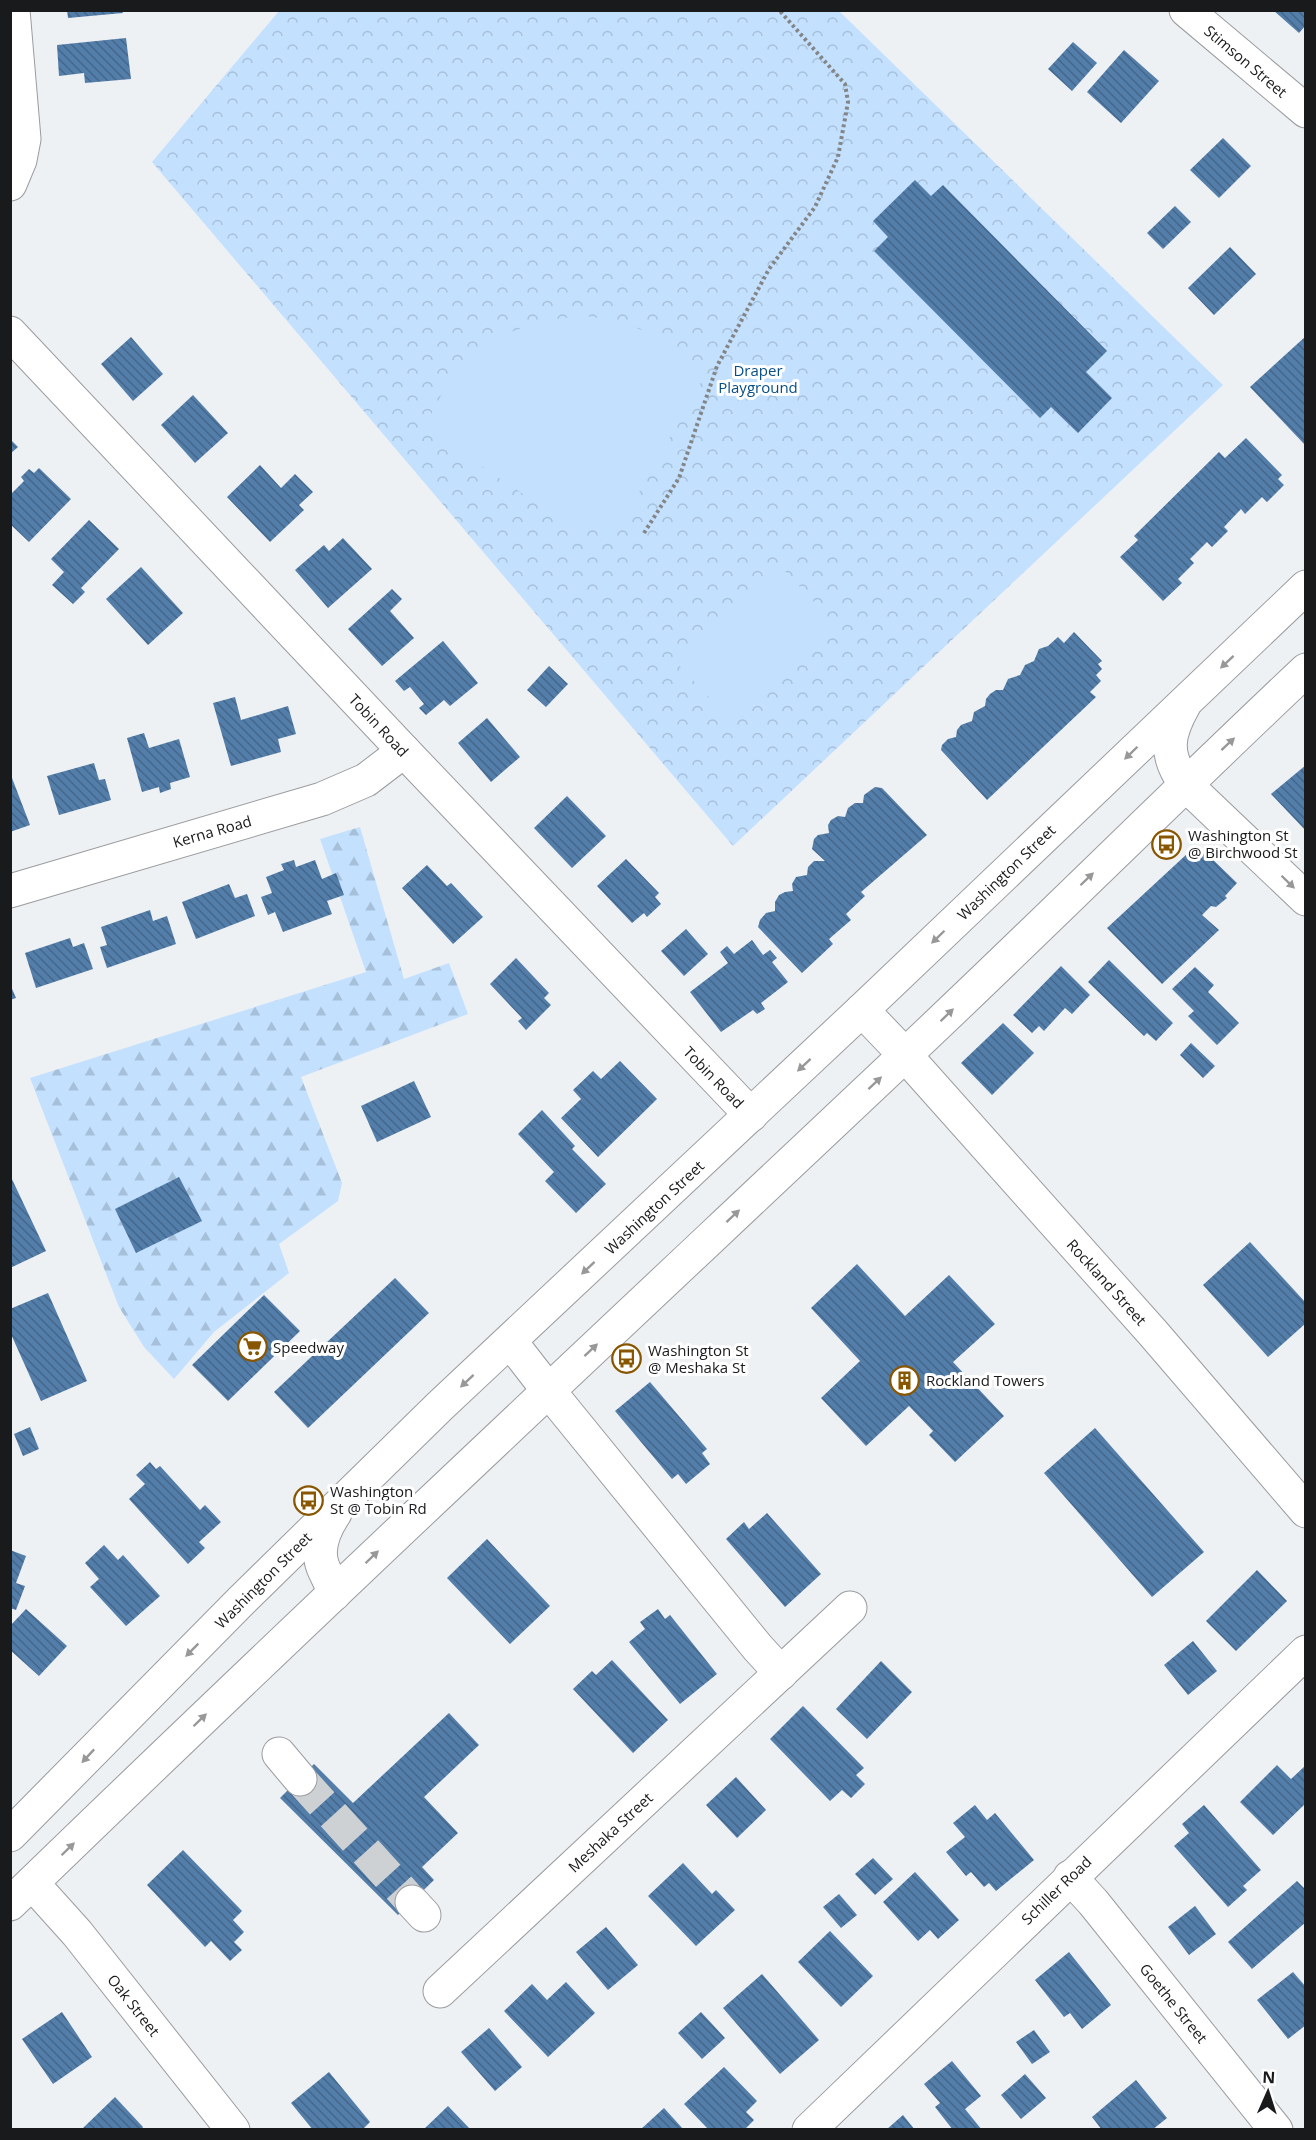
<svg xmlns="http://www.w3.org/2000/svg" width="1316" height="2140" viewBox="0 0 1316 2140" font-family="'Open Sans',sans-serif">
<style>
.forest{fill:url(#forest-firs)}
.park{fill:url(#park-crowns)}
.pitch{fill:#c3e0ff}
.building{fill:url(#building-back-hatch)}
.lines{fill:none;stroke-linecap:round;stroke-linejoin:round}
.minor-tunnel{stroke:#ced1d3;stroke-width:33;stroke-dasharray:33 16;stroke-linecap:butt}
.minor-casing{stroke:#9a9c9f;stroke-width:35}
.major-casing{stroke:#9a9c9f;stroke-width:35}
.path{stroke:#838586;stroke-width:4;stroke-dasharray:3 3;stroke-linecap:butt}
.minor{stroke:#fff;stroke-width:33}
.major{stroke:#fff;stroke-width:33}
.oneway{fill:#989898}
.labels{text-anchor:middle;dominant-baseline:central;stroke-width:6;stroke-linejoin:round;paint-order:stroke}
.street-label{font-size:15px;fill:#191a1b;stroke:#fff}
.park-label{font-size:15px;fill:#074e86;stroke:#fff}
.poi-label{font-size:15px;fill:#191a1b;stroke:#fff;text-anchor:start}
</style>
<defs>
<pattern id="forest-firs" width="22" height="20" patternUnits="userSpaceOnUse" patternTransform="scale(1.5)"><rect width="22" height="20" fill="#c3e0ff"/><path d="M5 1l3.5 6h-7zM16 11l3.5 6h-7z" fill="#a7c0da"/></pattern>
<pattern id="park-crowns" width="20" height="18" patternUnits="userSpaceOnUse" patternTransform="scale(1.5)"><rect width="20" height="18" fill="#c3e0ff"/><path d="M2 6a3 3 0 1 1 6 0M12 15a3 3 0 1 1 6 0" fill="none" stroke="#a7c0da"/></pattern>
<pattern id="building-back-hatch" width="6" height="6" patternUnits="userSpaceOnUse" patternTransform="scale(1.5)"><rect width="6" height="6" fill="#537eaa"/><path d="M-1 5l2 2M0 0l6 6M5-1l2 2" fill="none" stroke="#44668a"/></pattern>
</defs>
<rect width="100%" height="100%" fill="#eef1f3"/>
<polygon class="forest" points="360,827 404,979 449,963 468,1014 301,1077 342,1183 338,1201 279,1244 289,1273 214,1332 174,1379 144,1347 119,1307 30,1078 366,972 320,839"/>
<polygon class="park" points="279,11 839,11 1223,385 733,846 152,162"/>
<g class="pitch">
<path d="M438,11V10L558,11C519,16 478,20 438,11Z"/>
<path d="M586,316C638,323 668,338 705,375L621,524L575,529L425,428C456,353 506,320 586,316Z"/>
<polygon points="780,566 834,623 730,720 676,662"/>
</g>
<g class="building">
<polygon points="67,10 122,10 123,13 68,18"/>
<polygon points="1273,10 1306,10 1306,25 1299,33"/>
<polygon points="126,38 131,79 85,83 84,73 59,76 57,45"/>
<polygon points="1073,42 1097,63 1072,91 1048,69"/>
<polygon points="1124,50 1159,81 1121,123 1087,92"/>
<polygon points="1223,138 1251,166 1219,198 1190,170"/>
<polygon points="915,180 931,196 943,185 1107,351 1086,372 1112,398 1078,433 1051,407 1040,418 874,251 888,237 873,221"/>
<polygon points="1175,206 1191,222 1163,249 1147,233"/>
<polygon points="1230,247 1256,274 1214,315 1188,288"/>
<polygon points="1306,336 1306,446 1250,387"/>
<polygon points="131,337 163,374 133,401 101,364"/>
<polygon points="193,395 228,433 195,463 161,425"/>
<polygon points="1246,438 1282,475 1278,479 1284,485 1267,502 1262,497 1245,514 1241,509 1224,527 1228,531 1212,547 1207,542 1190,559 1194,563 1178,579 1182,583 1163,601 1120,557 1138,540 1134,536 1219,452 1225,458"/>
<polygon points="10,439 18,447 10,454"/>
<polygon points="260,465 281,488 295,474 313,492 299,505 304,510 270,542 227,497"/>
<polygon points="39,468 71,499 29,542 10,524 10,495 24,481 21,477 29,469 34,473"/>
<polygon points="89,520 119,549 81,588 85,592 73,604 52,585 64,572 51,559"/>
<polygon points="343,538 372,569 328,608 295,570 324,545 329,551"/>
<polygon points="141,567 183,613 148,645 106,599"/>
<polygon points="392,589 402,599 390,611 414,638 382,666 348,629"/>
<polygon points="1074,632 1102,661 1098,664 1102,669 1096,675 1101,681 1090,692 1096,697 987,800 941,750 942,745 948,739 956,737 957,730 961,725 972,721 974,712 985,706 986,699 990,694 996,690 1003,690 1008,679 1020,675 1025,665 1034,661 1039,649 1048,646 1058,637 1064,643"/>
<polygon points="443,641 478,683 450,706 444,700 426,715 419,708 424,704 410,687 404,691 395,681"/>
<polygon points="549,666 568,684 546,707 527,690"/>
<polygon points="235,697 241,720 288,706 296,734 278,739 281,752 231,766 213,703"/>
<polygon points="487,718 520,757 491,782 458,743"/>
<polygon points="144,733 149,748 179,739 190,777 170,783 171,789 160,793 159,787 142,792 127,738"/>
<polygon points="94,763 99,780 105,779 111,800 59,815 47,776"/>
<polygon points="1306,765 1306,831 1271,794"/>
<polygon points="10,778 12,778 30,825 10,832"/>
<polygon points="875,787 882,788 927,835 861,892 865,896 846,914 851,920 829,939 833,944 802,973 758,927 760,920 766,913 775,911 775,902 779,895 785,892 793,891 792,884 796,877 807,875 808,867 814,861 825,861 812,849 814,839 818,835 829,833 828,825 831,820 838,816 845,817 848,808 855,803 863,803 864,795"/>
<polygon points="567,796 606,836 572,868 534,828"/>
<polygon points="1188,853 1207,854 1237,883 1225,896 1227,898 1216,907 1211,906 1202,915 1219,930 1162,984 1107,928"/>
<polygon points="626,859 659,893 655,897 661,904 647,917 644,913 632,923 597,886"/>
<polygon points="294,860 296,867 315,860 322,879 336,873 344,895 327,901 332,914 283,932 275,912 268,915 261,897 272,893 266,877 284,870 281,864"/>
<polygon points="427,865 447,886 451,883 483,917 453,944 402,888"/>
<polygon points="229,884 235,898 247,894 255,916 196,939 182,902"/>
<polygon points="150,910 153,921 167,916 176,944 107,968 100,947 107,945 101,927"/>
<polygon points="686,929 708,954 684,976 661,951"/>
<polygon points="70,938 73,947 84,943 93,969 36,988 25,953"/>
<polygon points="752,940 763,955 770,950 777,958 772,962 788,982 761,1003 765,1009 757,1014 753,1010 721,1032 690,992 728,963 720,952 727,946 734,954"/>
<polygon points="516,958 549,993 544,998 551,1005 526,1030 518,1021 522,1018 490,984"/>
<polygon points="1109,960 1173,1023 1156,1041 1147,1033 1144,1036 1088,982"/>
<polygon points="1061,966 1090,995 1072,1014 1065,1008 1044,1031 1039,1026 1032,1033 1013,1015"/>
<polygon points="1195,967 1214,985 1208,992 1239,1023 1217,1045 1188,1016 1194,1011 1172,989"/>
<polygon points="10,984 16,998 10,1000"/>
<polygon points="1003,1023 1034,1053 992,1095 961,1063"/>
<polygon points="1191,1043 1215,1066 1203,1078 1180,1055"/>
<polygon points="620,1061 657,1099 598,1157 561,1118 581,1099 573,1090 593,1071 601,1079"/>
<polygon points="414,1081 431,1117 377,1142 361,1106"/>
<polygon points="542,1110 575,1146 572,1149 606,1184 576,1213 545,1181 554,1172 518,1134"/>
<polygon points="10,1175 46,1251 10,1268"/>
<polygon points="179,1177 202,1221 136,1253 115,1209"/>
<polygon points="1250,1242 1306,1303 1306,1323 1268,1357 1203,1285"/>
<polygon points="857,1264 905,1316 949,1275 995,1324 953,1362 1004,1416 955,1462 929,1435 933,1431 909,1406 866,1446 821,1398 860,1361 811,1308"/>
<polygon points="395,1278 429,1313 308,1428 274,1392"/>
<polygon points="48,1293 87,1381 41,1401 10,1332 10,1309"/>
<polygon points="264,1295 300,1331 228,1401 192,1365"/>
<polygon points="650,1382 707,1449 702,1453 710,1464 686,1484 678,1474 672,1479 615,1411"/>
<polygon points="30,1427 39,1449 23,1456 14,1434"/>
<polygon points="1095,1428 1204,1552 1152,1597 1044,1473"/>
<polygon points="150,1462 156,1469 160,1466 200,1510 205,1505 221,1522 199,1542 205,1548 188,1564 129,1499 145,1484 136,1475"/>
<polygon points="767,1513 821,1574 785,1607 726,1539 744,1522 749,1529"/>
<polygon points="487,1539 550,1606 510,1644 447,1578"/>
<polygon points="104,1545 118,1560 123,1555 160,1596 126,1626 90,1587 99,1579 85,1563"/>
<polygon points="10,1550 26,1556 16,1583 25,1586 16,1610 10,1608"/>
<polygon points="1257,1570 1287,1601 1236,1651 1206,1621"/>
<polygon points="26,1609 67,1646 39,1676 10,1650 10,1626"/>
<polygon points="658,1609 665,1619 670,1615 717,1674 680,1704 629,1642 645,1629 640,1622"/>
<polygon points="1193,1641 1217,1671 1188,1695 1164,1665"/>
<polygon points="612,1660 668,1720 633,1753 573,1689 592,1671 596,1675"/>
<polygon points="881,1661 912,1692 867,1739 836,1709"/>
<polygon points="803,1706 864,1768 856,1775 865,1784 851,1798 842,1790 830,1801 770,1739"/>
<polygon points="449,1713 479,1745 424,1797 458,1833 422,1867 434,1880 398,1915 280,1798 314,1764 353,1803"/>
<polygon points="1277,1765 1291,1779 1306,1765 1306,1807 1304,1805 1273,1835 1240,1802"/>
<polygon points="736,1777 766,1810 737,1838 706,1805"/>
<polygon points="975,1805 987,1820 995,1813 1034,1860 996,1891 989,1883 984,1887 971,1872 966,1876 946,1852 965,1837 953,1823"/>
<polygon points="1204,1805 1261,1870 1243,1886 1247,1890 1228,1907 1174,1846 1189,1833 1182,1824"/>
<polygon points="183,1850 242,1911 233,1920 244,1932 234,1942 242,1950 230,1961 211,1941 205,1947 147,1885"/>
<polygon points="873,1858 893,1879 875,1895 855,1874"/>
<polygon points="683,1863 712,1894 716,1890 735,1910 696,1946 648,1896"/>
<polygon points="915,1872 959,1920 938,1939 930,1930 918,1941 883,1902"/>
<polygon points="1297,1881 1306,1890 1306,1922 1252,1969 1228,1942"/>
<polygon points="839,1894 857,1915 841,1928 823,1907"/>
<polygon points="1195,1906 1216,1934 1189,1955 1168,1927"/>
<polygon points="606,1927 638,1965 608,1990 576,1952"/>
<polygon points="830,1931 873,1976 841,2007 798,1962"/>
<polygon points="1069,1952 1111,2005 1082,2029 1070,2013 1064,2017 1035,1980"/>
<polygon points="1293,1972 1306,1987 1306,2025 1288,2039 1257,2000"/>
<polygon points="762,1974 819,2040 780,2074 723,2008"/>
<polygon points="566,1982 595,2013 548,2057 504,2011 532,1984 547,2000"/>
<polygon points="62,2012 92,2057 53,2084 22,2039"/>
<polygon points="701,2012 725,2038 702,2059 678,2033"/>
<polygon points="489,2028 522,2067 495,2091 461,2052"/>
<polygon points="1034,2030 1050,2052 1032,2064 1016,2042"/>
<polygon points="952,2061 981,2096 965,2109 982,2130 953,2130 935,2107 940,2103 924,2084"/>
<polygon points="724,2067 757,2101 746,2112 754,2120 744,2130 709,2130 684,2104"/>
<polygon points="329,2072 370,2122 362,2130 313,2130 291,2103"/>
<polygon points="1025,2074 1046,2098 1021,2119 1001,2095"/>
<polygon points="1136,2080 1167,2118 1152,2130 1102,2130 1092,2117"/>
<polygon points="115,2097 143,2127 141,2130 81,2130"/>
<polygon points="448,2106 471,2130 423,2130"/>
<polygon points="664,2108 684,2130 640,2130"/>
<polygon points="903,2115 915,2130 886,2130"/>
</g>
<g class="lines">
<polyline class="minor-tunnel" points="300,1779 412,1902"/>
<defs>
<g id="minor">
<polyline points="1186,10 1306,111"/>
<polyline points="10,184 20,160 24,139 13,10"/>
<polyline points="10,333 404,751 751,1115"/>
<polyline points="1185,784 1306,899"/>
<polyline points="10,891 322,799 366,780 404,751"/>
<polyline points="905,1055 1153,1333 1306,1511"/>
<polyline points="548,1390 758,1648 781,1673"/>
<polyline points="279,1754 300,1779"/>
<polyline points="1070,1877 1093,1902 1276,2130"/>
<polyline points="32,1883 77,1933 233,2130"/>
<polyline points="412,1902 424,1915"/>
<polyline points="440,1991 850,1608"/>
<polyline points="809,2130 1306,1652"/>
</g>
<g id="major">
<path d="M1184,705C1167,735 1164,754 1185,784"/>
<polyline points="862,1010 905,1055"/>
<polyline points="510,1341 548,1390"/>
<path d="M334,1594C332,1584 327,1577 323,1567C316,1549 325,1528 335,1513"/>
<polyline points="10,1835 241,1601 440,1406 862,1010 1306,587"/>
<path d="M10,1904C305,1618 605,1338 904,1056C1039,929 1170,798 1306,670"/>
</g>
</defs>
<use href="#minor" class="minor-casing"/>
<use href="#major" class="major-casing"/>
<polyline class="path" points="644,533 679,478 717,366 769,269 815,207 838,157 848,102 845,84 779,10"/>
<use href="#minor" class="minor"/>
<use href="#major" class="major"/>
</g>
<defs><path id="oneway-solid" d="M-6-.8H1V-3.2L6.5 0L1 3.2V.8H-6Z" transform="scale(1.5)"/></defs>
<g class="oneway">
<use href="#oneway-solid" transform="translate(1227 662) rotate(137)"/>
<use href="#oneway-solid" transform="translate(1228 744) rotate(-43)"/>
<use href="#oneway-solid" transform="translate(1131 753) rotate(136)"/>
<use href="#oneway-solid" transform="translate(1087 879) rotate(-44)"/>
<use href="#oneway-solid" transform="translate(1288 882) rotate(44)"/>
<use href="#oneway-solid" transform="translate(938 937) rotate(136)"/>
<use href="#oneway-solid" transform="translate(947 1015) rotate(-44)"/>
<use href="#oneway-solid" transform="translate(804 1065) rotate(137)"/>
<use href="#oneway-solid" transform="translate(875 1083) rotate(-43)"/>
<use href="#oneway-solid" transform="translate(733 1216) rotate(-43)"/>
<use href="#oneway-solid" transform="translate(588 1268) rotate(137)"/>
<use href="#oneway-solid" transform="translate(591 1350) rotate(-43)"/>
<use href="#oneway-solid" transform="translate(467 1381) rotate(137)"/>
<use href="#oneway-solid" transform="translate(372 1557) rotate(-44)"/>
<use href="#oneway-solid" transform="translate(192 1650) rotate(135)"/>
<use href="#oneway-solid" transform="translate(200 1720) rotate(-44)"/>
<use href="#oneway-solid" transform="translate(88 1756) rotate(133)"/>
<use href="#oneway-solid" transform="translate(68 1849) rotate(-44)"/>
</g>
<defs>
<symbol id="bus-ring" viewBox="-11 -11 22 22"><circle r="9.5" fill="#fff" stroke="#895600" stroke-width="1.5"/><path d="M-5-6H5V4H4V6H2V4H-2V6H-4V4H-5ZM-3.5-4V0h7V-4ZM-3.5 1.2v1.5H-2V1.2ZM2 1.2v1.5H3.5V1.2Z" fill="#895600"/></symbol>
<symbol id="supermarket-ring" viewBox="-11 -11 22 22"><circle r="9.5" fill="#fff" stroke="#895600" stroke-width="1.5"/><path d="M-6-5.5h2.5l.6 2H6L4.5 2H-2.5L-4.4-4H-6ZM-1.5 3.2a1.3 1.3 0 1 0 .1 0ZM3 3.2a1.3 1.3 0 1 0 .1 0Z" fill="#895600"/></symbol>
<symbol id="building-ring" viewBox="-11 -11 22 22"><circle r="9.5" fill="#fff" stroke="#895600" stroke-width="1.5"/><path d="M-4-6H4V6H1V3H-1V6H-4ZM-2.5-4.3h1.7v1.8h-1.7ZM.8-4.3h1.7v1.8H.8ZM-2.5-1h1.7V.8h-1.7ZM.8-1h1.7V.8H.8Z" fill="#895600"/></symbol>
</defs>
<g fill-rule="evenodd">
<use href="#bus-ring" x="1150" y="828" width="33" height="33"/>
<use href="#supermarket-ring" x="236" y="1330" width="33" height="33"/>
<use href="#bus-ring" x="610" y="1342" width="33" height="33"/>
<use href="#building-ring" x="888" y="1364" width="33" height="33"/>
<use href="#bus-ring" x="292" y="1484" width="33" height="33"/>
</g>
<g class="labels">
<g class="street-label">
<text transform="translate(1246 61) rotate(40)">Stimson Street</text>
<text transform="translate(379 725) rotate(47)">Tobin Road</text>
<text transform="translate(212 831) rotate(-16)">Kerna Road</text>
<text transform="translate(1006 872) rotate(-44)">Washington Street</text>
<text transform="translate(714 1077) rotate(46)">Tobin Road</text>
<text transform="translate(654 1207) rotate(-43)">Washington Street</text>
<text transform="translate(1107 1282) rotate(48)">Rockland Street</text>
<text transform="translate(263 1580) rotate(-45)">Washington Street</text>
<text transform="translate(610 1832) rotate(-43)">Meshaka Street</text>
<text transform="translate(1056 1890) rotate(-44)">Schiller Road</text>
<text transform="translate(1174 2003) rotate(51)">Goethe Street</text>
<text transform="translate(134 2005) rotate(52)">Oak Street</text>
</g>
<g class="park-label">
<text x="758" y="370">Draper<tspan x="758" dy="17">Playground</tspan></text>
</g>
<g class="poi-label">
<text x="1188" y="835">Washington St<tspan x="1188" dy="17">@ Birchwood St</tspan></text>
<text x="273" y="1347">Speedway</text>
<text x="648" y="1350">Washington St<tspan x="648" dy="17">@ Meshaka St</tspan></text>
<text x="926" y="1380">Rockland Towers</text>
<text x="330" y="1491">Washington<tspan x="330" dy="17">St @ Tobin Rd</tspan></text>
</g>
</g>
<rect width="1316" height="2140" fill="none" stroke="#191a1b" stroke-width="24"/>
<g transform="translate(1268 2092) rotate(3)" stroke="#ffffff" stroke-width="4.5" paint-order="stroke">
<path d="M0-4.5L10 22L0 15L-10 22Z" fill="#191a1b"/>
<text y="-9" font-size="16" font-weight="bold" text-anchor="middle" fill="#191a1b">N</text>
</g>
</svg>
